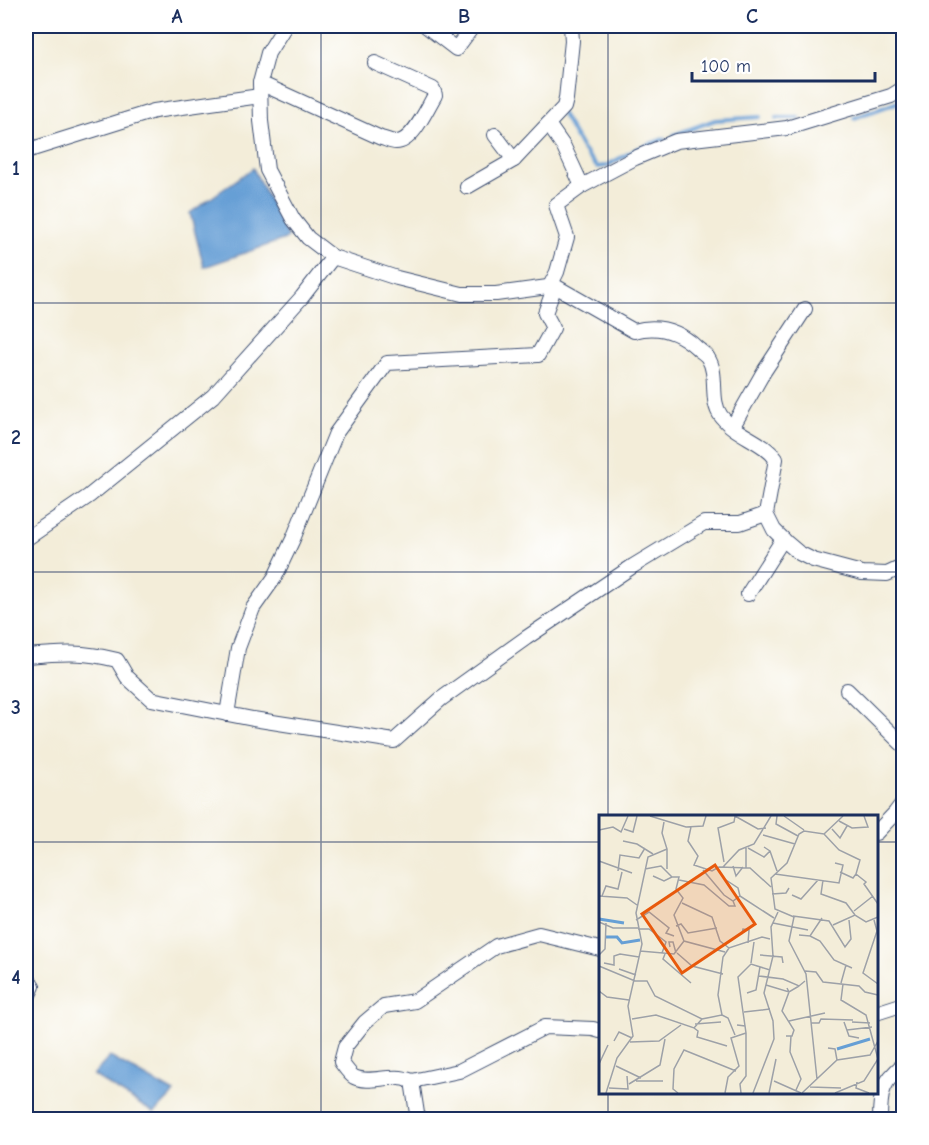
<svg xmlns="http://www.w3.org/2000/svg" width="929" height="1145" viewBox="0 0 929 1145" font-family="'Comic Neue',sans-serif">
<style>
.water{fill:#669fd5;stroke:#40679a;stroke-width:1.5}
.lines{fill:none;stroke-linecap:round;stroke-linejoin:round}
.stream{stroke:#669fd5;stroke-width:4}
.street-casing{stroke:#3b4c70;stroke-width:16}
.street{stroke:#fff;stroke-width:14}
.grid{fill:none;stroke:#1b2f5e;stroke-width:1.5;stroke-opacity:0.55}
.inset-river{fill:none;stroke:#669fd5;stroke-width:3}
.inset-road{fill:none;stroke:#9da1a8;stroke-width:1.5}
.view{fill:#e8590c;fill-opacity:0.15;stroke:#e8590c;stroke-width:3}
.inset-edge{fill:none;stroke:#1b2f5e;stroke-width:3}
.neatline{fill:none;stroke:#1b2f5e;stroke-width:2}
.grid-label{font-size:20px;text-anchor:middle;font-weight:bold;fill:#1b2f5e}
</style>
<rect width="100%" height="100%" fill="#fff"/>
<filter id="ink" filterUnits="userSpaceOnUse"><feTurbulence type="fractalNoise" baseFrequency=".0167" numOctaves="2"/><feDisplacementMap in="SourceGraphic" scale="12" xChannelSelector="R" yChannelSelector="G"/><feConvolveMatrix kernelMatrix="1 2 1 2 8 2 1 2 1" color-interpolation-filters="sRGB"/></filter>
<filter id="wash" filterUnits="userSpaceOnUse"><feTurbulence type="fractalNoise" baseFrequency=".008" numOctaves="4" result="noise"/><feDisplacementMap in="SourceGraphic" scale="24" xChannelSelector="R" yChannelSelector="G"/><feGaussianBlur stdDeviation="1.35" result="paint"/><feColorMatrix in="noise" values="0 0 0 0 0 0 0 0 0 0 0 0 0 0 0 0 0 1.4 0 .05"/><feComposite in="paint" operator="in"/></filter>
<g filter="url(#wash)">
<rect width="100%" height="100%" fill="#f3edd9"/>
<g class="water">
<polygon points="253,168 288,238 204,267 190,213"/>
<polygon points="110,1057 174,1093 154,1113 93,1075"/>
</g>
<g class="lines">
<g class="stream">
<polyline points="562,114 582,149 597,167 606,166 637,149 664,139"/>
<polyline points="777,118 799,118"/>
<polyline points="854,118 904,100"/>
<polyline points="674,135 715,120 760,117"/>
</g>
</g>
</g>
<g filter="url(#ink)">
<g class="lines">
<defs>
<g id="street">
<polyline points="285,26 268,53 260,83 261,121 267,170 293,219 308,238 333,257"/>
<polyline points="426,26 456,49 473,26"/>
<path d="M260,83L381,138C386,139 391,142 396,142C413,142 427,108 435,95L433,89L375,63"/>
<polyline points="548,124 564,107 566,99 572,41 571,26"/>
<polyline points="495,135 514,160"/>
<polyline points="26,151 154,111 260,96"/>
<polyline points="467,187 514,160 548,124 564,147 582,186 635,158 676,141 787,128 891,96 904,88"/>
<polyline points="550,286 557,272 567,237 556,205 582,186"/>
<polyline points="733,426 763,373 805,309"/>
<path d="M26,539L89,496L213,396L302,297L333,257L397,278L462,294H496L555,286L634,331C659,324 679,331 697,348C700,351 706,354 708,358C719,375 709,400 721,416C735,435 762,440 776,459L766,514L774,530L786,542L799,553L813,560L862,573L887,574L904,566"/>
<polyline points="748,594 783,539"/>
<path d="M26,656C60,653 83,651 117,660L127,677L151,699L253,719L394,741L441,699L526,638L633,566L704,523H740L766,514"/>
<polyline points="847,690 904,746"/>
<polyline points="227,714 238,648 253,608 275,577 293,539 336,433 387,363 538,355 553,328 545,313 555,286"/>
<polyline points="876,833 895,813 904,801"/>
<polyline points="26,976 33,986 26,1001"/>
<polyline points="876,1013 904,1004"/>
<path d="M412,1081C392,1072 371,1085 354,1077C349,1074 344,1066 341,1062L345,1047L365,1022L384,1006L415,1001L496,946L539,934L600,949"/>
<polyline points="418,1120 412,1081 459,1071 545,1027 593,1029 600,1031"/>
<path d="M880,1120C880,1092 882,1082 904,1064"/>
</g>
</defs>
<use href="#street" class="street-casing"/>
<use href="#street" class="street"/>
</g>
</g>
<path class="grid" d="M321,26V1120M608,26V816M26,303H904M26,572H904M26,842H600M876,842H904M608,1092V1120"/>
<g transform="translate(599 815)">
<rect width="279" height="279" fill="#f3edd9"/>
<path class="inset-river" d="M0,104L25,108M7,122H18L23,128L41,125M238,234L271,224"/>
<path class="inset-road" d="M51,1L87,12L104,11L107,1M136,1L159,14L167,13M178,1L177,9L199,21M185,1L205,15M240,6L253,13L269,12L265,1M92,12L89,26L99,41L95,50L113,56L120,52L151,53L172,72M25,14L34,17L38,1M233,14L241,23L248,11M0,15L14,12L22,17L29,1M225,19L240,35L261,45L257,59L267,67L265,69L279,89M164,20L196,29M24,26L38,29L54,39M149,33L165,42L171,36L165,32M171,36L178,56M0,46L33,58M125,47L119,13L135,7L136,1M134,51L137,61L144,52M124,52L140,35L155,29L172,1M147,53V33M46,54L62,51L73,62L65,66L54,61M68,54V34M104,55L125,80L134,86L141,81L175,103M19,56L21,40L40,43L46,33M241,57L254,63L257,59M176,59L240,68L244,50L236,48M73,62H80L77,74L84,83L75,100L85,126L126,137M80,65L105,70L130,91H136L134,86M127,65L139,73L141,81M224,65L222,79L247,88L256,100M173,79L187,78L190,73M193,80L202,84L219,65M0,81L28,83L38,90M3,81L7,71L19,74L23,57M83,88L113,102L121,126L130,133L163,122L171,124M255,96L274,81M194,101L230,106L246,132L252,124L250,105M37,105L50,97L70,113L67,118L75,121M275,105L278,116L264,158L279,169M0,107L14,113H39M174,108L209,115M234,110L256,100L267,107L279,102M77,111L82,109L89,118L118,113M39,114H50L67,127L63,138M143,119L144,114L150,115L149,128M200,120L211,121L223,103M211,121L221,126L235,145L253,153M71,132L70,127H74L77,138M41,136L75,139L85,126M78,138L93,151L124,159M66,139L64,144L92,168M0,140L6,134L7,108M161,140L183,142L184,148M5,148L15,150V141L21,139L40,142M152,148L155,127M0,151L36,166H48L56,181L103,204M20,154L37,160M206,156L217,157L224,167L260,171L266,177L279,180M160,161L184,164L200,171L206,166M242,168L247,150M167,170L190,177L200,171M0,176L8,182L30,185M148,178L157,175L161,152M145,197L171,194M123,200L129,203L136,220M33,204L57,200L95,213L103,204L123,200L119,180L124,142L130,133M190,206L226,198M245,207L250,221L260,223M253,207L271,208M212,208H220L222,204L254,205M96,209L122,207M138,210L146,211L147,218V261L141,269L142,278M146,211L139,162L152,149L171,155M95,213L99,216L98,222L128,231M248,215L273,212M187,221H193L195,215L183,196L190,177L188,173M192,221L191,237L202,264L197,275M15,226L20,217L33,223M31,227L60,226L82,210M229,233L236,234L238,245M0,249L9,230M17,251L42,263M218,264L207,159L190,126L195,102L176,94L172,63L188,48L200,19L205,16L225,19L244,1M37,266H64M175,266L202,278M258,267L257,273L270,278M30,269L61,250L66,224M211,272L242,273M10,273L29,274L28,261M7,278L18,243L34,221L29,191L43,129L37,98L49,42L68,34L63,18L65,7M79,278L74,274L75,254L85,235L137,256M126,278L129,262L140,251L132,223L147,218M154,278L175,224L174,206L165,178L174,141L172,112L179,97M170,278L177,244M203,278L238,245L271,240L279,226M236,278L265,266L279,244L267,200L242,185L244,169"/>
<path class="view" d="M116,50L156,109L83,158L43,99Z"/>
<rect width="279" height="279" class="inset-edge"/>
</g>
<rect width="929" height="1145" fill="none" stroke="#fff" stroke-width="66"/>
<path d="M692 72v9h183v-9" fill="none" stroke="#1b2f5e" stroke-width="3"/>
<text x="701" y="72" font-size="18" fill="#1b2f5e" stroke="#ffffff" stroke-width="4.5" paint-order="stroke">100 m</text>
<rect x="33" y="33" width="863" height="1079" class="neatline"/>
<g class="grid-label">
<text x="177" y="23">A</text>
<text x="464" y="23">B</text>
<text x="752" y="23">C</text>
<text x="16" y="175">1</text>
<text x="16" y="444">2</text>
<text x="16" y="714">3</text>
<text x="16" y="984">4</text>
</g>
</svg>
